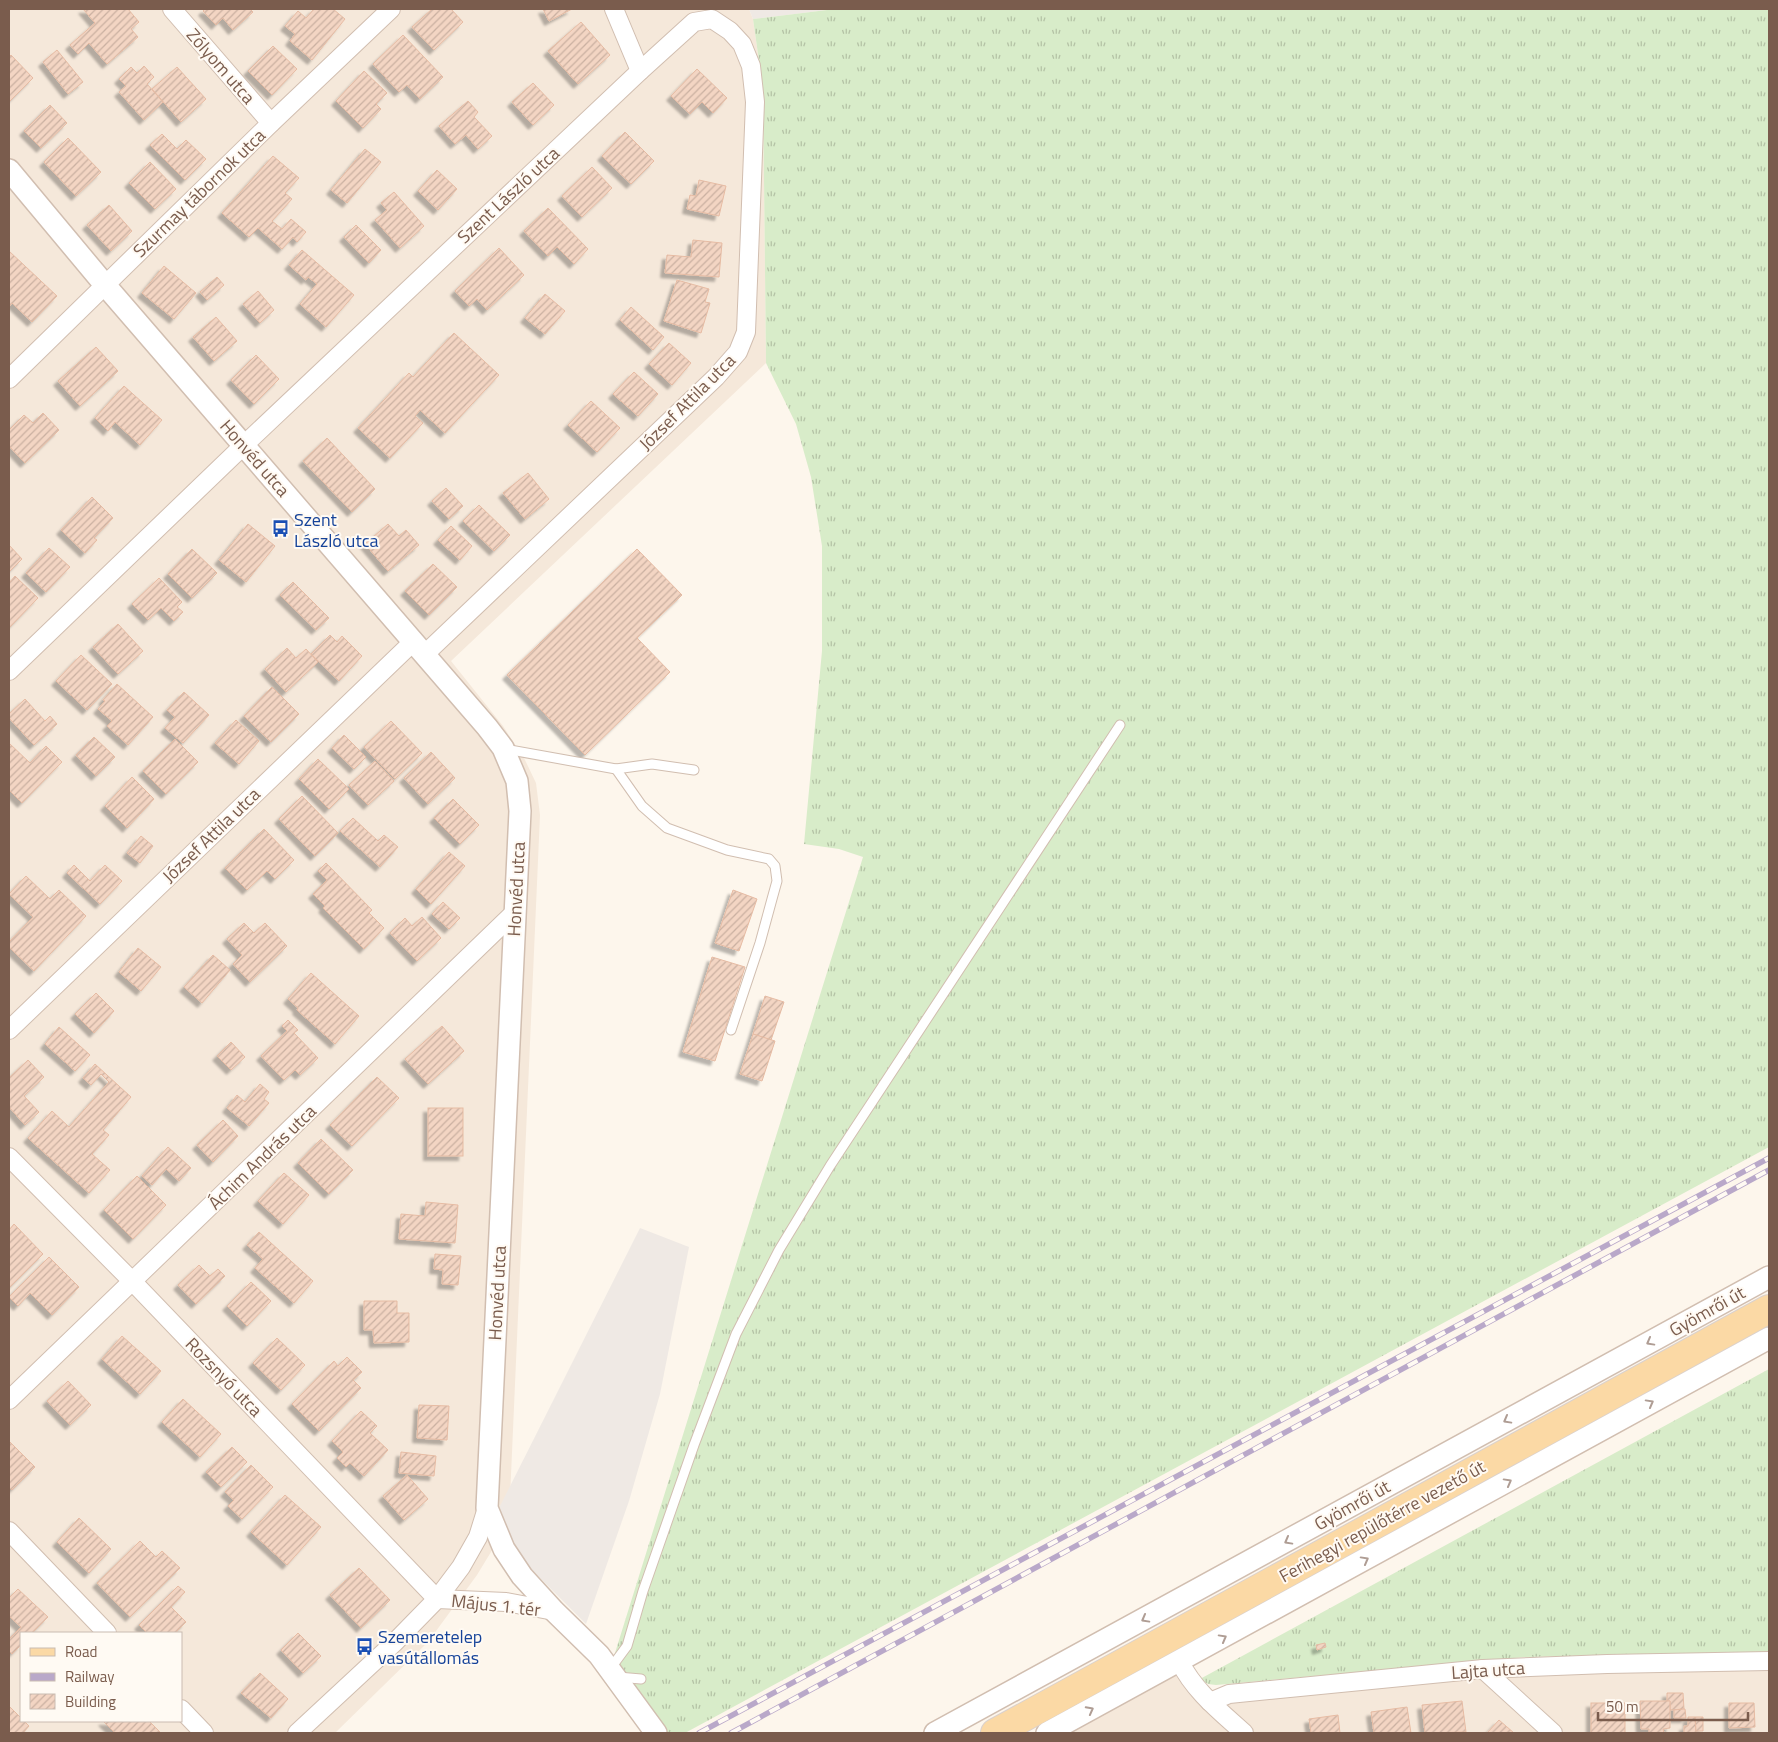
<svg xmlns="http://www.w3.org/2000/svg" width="1778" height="1742" viewBox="0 0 1778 1742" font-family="'Titillium Web',sans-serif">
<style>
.residential{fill:#f5e8da;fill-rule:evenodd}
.industrial{fill:#efe9e4}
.grass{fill:url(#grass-tufts)}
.building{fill:url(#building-hatch);stroke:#e6bba3;filter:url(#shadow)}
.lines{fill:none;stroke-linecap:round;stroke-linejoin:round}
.service-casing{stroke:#d1beb0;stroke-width:11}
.minor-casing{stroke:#d1beb0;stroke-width:20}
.tertiary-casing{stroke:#d1beb0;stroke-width:24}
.primary-casing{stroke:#dad1cd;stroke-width:30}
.service{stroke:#fff;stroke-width:9}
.minor{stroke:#fff;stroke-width:18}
.tertiary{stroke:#fff;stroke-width:21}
.primary{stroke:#fbd9a5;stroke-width:28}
.rail-casing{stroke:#b9a8c9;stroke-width:5.5}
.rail{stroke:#fffaf3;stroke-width:4;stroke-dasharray:11;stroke-linecap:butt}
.oneway{stroke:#af9d94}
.labels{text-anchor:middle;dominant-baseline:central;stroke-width:4;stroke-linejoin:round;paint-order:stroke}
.street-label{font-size:18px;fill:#7a5c4d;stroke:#fffaf3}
.transit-label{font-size:18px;fill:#164399;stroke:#fffaf3;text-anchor:start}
</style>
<defs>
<pattern id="grass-tufts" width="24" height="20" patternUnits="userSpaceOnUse" patternTransform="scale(1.25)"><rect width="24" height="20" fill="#d8ecc9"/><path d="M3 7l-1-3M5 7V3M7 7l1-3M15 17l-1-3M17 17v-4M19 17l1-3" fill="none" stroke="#b4c2a5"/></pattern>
<pattern id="building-hatch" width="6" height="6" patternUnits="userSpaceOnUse" patternTransform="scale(1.25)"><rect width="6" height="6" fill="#f3d5c3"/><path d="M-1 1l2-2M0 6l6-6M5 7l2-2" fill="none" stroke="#cab0a1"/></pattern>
<filter id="shadow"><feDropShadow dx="-4.5" dy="4.5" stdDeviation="1" flood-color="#0004"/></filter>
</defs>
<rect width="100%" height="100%" fill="#fdf6ec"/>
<g class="residential">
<path d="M9,9H749L753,19L763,89L766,363L451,661L503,726L525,760L536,783L540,815L510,1498L494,1547L477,1575L428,1642L335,1733H9ZM21,1633H181V1721H21Z"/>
<polygon points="1769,1661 1769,1733 1047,1733 1180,1662 1210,1702 1483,1669"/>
</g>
<g class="industrial">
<polygon points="749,9 835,9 753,19"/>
<polygon points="640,1228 689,1247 660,1394 629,1501 586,1624 533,1571 514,1548 498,1510"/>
</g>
<g class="grass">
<polygon points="835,9 1769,9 1769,1147 685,1733 656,1733 610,1669 863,857 839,849 804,844 822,651 822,546 811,477 796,424 766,363 763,89 753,19"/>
<polygon points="1769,1369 1769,1652 1525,1657 1216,1685 1208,1684 1200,1679"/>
</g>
<g class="building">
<polygon points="83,9 128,9 139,22 131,29 138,37 107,64 89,43 78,54 70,45 95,23"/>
<polygon points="205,9 250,9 253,12 233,30 223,18 216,25 203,11"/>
<polygon points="314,9 333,9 345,19 312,60 290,41 295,34 285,26 298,11 306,18"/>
<polygon points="432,9 451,9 463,22 434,50 412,27"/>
<polygon points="543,9 572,9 549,21"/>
<polygon points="581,22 610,55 578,84 548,51"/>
<polygon points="403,35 443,77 420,99 407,85 399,92 373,64"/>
<polygon points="273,46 297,69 272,95 248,71"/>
<polygon points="57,50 83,82 68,94 43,62"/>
<polygon points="11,55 33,78 9,102 9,57"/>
<polygon points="144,66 154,77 147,84 163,102 144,120 119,92 126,86 119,79 131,67 137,73"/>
<polygon points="177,67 206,99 181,122 152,89"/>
<polygon points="697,69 727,98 713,113 702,102 690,114 671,96"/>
<polygon points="364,71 387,93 376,104 381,109 363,128 336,101"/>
<polygon points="533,83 554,105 533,125 512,102"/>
<polygon points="468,101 478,112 474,117 492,136 478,149 466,135 455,144 439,126"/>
<polygon points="50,105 67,123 41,148 24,131"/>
<polygon points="625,132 654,161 631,184 602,156"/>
<polygon points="162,134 177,149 186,140 206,159 185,180 150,145"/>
<polygon points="68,138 101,172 76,196 44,162"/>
<polygon points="365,149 381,162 347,203 331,190"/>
<polygon points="273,156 299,178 285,193 292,199 272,221 282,229 291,219 306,232 297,242 293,237 282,249 258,228 249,237 222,213"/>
<polygon points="150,162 176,189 155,209 129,183"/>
<polygon points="592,167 612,188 582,217 562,196"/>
<polygon points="437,170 457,189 438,210 418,191"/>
<polygon points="699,180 726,186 719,216 687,209 690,195 696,196"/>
<polygon points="394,192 424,226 400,248 375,220 387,210 381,203"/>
<polygon points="109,205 132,231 111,251 87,225"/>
<polygon points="548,208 588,249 574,264 557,247 548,256 524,231"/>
<polygon points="356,225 381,250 369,263 344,237"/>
<polygon points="693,240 722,243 719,277 665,273 667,255 691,257"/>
<polygon points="499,248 524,275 487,310 477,299 469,306 455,291"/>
<polygon points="302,250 354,295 326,327 300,304 317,284 308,277 306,280 289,265"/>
<polygon points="9,251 57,296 32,322 12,303 9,307"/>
<polygon points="164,266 196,293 174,319 142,293"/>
<polygon points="217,277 224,285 207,300 200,292"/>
<polygon points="677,280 709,289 705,302 710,303 701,333 664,321"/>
<polygon points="258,291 274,310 260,323 243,304"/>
<polygon points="545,294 565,311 545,334 525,318"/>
<polygon points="631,307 664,337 653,350 620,320"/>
<polygon points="216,317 237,341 214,361 193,337"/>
<polygon points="454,333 499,375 445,433 420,410 415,416 423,423 390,458 358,428 409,373 413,377"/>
<polygon points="669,343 691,363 672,385 649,364"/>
<polygon points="96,347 118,371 80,406 58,381"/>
<polygon points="256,355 279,379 254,404 231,380"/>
<polygon points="634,372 658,394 638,416 613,394"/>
<polygon points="124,386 162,420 140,445 115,422 108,431 95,418"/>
<polygon points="591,401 620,428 597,452 568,425"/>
<polygon points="43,413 59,430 25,463 9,446 9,430 24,415 33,423"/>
<polygon points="327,438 375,489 352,512 303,461"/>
<polygon points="528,473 549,499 525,519 503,493"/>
<polygon points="446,488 463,506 449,519 432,501"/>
<polygon points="92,497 113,518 94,538 97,540 85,553 61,530"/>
<polygon points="479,505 510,535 494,551 463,521"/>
<polygon points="248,524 275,546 246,582 219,560"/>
<polygon points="388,524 399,536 406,530 419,545 388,571 365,544"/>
<polygon points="451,526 472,546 460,560 438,540"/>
<polygon points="9,545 22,559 9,572"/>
<polygon points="49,548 70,567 46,592 26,573"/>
<polygon points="192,549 217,573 192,598 168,574"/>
<polygon points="637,549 682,595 637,638 670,672 585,755 507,675"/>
<polygon points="433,564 457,587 429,615 405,591"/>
<polygon points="15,576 38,598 9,628 9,583"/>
<polygon points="159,578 182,602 177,607 183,612 174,621 161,608 148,620 132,604"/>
<polygon points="293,582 329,618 316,630 280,595"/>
<polygon points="118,624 143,651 118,674 93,647"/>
<polygon points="330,635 337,642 342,636 362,656 339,681 311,654"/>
<polygon points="287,648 296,658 306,649 318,662 286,692 265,669"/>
<polygon points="81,655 112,684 87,710 56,681"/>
<polygon points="117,684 153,717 128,745 107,726 112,721 98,709 105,701 103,700"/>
<polygon points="272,687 299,714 271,742 244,716"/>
<polygon points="184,692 209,715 183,743 165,728 175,717 167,710"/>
<polygon points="25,699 45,721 50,716 57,724 34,745 9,718 9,714"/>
<polygon points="236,720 259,741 239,764 215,743"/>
<polygon points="391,721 422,753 395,779 364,747"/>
<polygon points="344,735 366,757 354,769 332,748"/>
<polygon points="94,737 115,757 96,776 76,755"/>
<polygon points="175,739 198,762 166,794 143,771"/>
<polygon points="9,743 30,763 46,746 62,762 22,803 9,790"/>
<polygon points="431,752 455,778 428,804 404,778"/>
<polygon points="318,759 349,789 329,809 299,779"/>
<polygon points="375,761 394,781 368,805 349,785"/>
<polygon points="132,777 154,799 127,828 105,806"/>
<polygon points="302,796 338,833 315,856 279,819"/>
<polygon points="453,799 479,825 460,844 434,818"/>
<polygon points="353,818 378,841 384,835 398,847 380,867 340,831"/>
<polygon points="264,829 294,860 275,879 267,871 247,890 225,868"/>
<polygon points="141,836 153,846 140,863 127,853"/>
<polygon points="449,852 465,866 431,904 416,889"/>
<polygon points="326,863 372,910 369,913 384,928 364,949 323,908 325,906 313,894 327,880 318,871"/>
<polygon points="74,865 90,881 105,865 122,881 100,904 67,873"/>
<polygon points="26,876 50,899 59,890 86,916 34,971 9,947 9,942 33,917 9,894"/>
<polygon points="733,890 757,899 739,951 715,943"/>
<polygon points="443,902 460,918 449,929 432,914"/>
<polygon points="422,917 441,938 417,961 390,933 405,918 412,926"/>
<polygon points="244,923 254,933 265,923 287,946 250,982 233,964 242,955 227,939"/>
<polygon points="138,948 161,967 141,991 119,972"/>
<polygon points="213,955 230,970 202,1003 184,987"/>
<polygon points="712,957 745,967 715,1061 683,1052"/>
<polygon points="311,973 359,1016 335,1044 297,1010 298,1008 288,999"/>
<polygon points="96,993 114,1011 94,1033 75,1014"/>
<polygon points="765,996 784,1002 771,1040 753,1034"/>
<polygon points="288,1020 298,1030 294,1033 318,1058 300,1075 295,1070 284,1080 261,1056 287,1031 282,1026"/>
<polygon points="442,1026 464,1051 428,1084 405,1059"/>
<polygon points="59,1027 90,1055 75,1071 45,1044"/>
<polygon points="753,1034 775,1041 762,1081 740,1074"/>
<polygon points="231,1042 245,1057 231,1070 217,1056"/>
<polygon points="28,1060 44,1077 24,1096 39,1112 25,1125 9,1107 9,1078"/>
<polygon points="95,1064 131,1097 103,1130 109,1135 92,1154 110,1170 89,1193 28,1138 52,1111 69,1127 109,1082 101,1074 91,1085 83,1078"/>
<polygon points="377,1077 399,1098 352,1146 330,1125"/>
<polygon points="260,1084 269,1092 264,1099 269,1103 249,1126 227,1108 237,1095 245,1102"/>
<rect x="428" y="1108" width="35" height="48"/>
<polygon points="223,1120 238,1136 213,1162 197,1145"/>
<polygon points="321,1139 353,1170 329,1194 298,1163"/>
<polygon points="168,1147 191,1168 179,1181 166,1169 152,1185 142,1176"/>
<polygon points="284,1173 309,1195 283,1224 258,1201"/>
<polygon points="137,1176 166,1205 133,1239 104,1210"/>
<polygon points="426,1202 458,1205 455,1243 399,1239 401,1214 425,1216"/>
<polygon points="14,1224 43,1254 9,1288 9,1230"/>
<polygon points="259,1232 313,1281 294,1303 255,1268 263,1259 247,1245"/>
<polygon points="435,1254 461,1256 458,1285 442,1284 443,1270 434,1269"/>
<polygon points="49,1257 79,1287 52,1315 30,1293 18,1306 9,1297"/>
<polygon points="199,1265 210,1276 218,1269 225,1276 196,1304 178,1285"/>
<polygon points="251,1282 271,1301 247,1326 227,1306"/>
<polygon points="364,1301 397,1301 397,1313 409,1313 409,1342 374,1343 373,1330 364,1330"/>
<polygon points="122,1336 161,1371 140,1394 102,1359"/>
<polygon points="277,1338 305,1365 281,1390 253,1363"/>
<polygon points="347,1357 362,1372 353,1380 361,1388 319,1431 292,1404 334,1361 338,1366"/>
<polygon points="68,1381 91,1405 70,1425 47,1401"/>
<polygon points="183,1399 221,1434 200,1457 162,1422"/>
<polygon points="419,1405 449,1406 447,1440 417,1438"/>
<polygon points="361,1411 377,1426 370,1433 388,1450 364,1476 350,1463 346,1467 337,1458 343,1452 332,1441"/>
<polygon points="10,1442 35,1467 12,1490 9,1487 9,1444"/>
<polygon points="232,1447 247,1462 221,1487 206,1472"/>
<polygon points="401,1452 436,1456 434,1476 399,1473"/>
<polygon points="251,1465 273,1487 242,1519 228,1506 234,1500 225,1492"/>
<polygon points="407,1475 428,1499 404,1520 383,1496"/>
<polygon points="285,1495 321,1527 287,1565 251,1532"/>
<polygon points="79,1518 111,1549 89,1573 57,1542"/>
<polygon points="140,1541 156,1557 162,1551 180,1568 130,1617 97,1583"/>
<polygon points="359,1568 390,1600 361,1628 330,1595"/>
<polygon points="178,1586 185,1592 171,1607 186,1622 175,1633 147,1633 139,1625"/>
<polygon points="18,1589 48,1617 32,1633 21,1633 21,1645 12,1654 9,1651 9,1639 21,1627 9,1616 9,1598"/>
<polygon points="298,1633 321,1656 303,1673 281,1650"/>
<polygon points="1325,1643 1326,1647 1317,1650 1316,1645"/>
<polygon points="260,1673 288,1699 271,1718 241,1693"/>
<polygon points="1667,1693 1683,1693 1684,1709 1670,1710 1670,1701 1667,1701"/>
<polygon points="1462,1701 1466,1732 1425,1733 1422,1705"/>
<polygon points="1640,1701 1670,1701 1670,1728 1663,1729 1664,1733 1649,1733 1649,1729 1641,1729"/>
<rect x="1591" y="1703" width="34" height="30"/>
<polygon points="1729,1703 1754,1703 1755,1727 1729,1728"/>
<polygon points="9,1706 21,1718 21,1721 24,1721 29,1726 23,1733 9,1733"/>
<polygon points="1407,1707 1411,1733 1374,1733 1371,1712"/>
<polygon points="1684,1709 1685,1709 1686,1718 1674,1718 1674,1710"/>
<polygon points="1338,1715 1340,1733 1311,1733 1309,1719"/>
<polygon points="1688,1717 1695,1717 1696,1733 1684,1733 1684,1726 1688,1726"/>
<polygon points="1695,1717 1703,1717 1703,1731 1696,1731"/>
<polygon points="1499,1720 1514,1733 1487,1733"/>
<polygon points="103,1721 149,1721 161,1733 115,1733"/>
</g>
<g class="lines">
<defs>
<g id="service">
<polyline points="505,749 616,769 652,764 694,770"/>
<polyline points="616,769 642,806 667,828 727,850 769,859 775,866 777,881 772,899 760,943 731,1030"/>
<polyline points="610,1669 627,1646 643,1591 694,1445 736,1334 779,1250 830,1166 1120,725"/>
<polyline points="618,1677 641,1679"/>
</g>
<g id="minor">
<polyline points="172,9 271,123"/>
<polyline points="614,9 640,71"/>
<polyline points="9,379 271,123 391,9"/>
<polyline points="9,671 244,445 640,71 694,22 712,19 730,31 742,44 751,66 755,102 746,332 738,352 716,377 425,654"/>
<polyline points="9,1030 414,641"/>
<polyline points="9,1157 133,1282 437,1599"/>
<polyline points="9,1400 514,913"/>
<polyline points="9,1531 107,1633"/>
<polyline points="437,1599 506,1602 554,1611"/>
<path d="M1180,1662C1194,1691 1221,1712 1244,1733"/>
<polyline points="1483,1669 1553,1733"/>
<polyline points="1210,1702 1229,1694 1483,1669 1607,1664 1769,1661"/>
<polyline points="181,1709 204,1733"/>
<polyline points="297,1733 394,1643 437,1599 461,1567 478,1537 487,1508"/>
</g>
<g id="tertiary">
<polyline points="9,170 105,285 487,727 503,748 517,781 520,811 487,1508 504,1549 522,1576 554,1611 599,1655 656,1733"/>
<polyline points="935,1733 1769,1277"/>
<polyline points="1047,1733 1769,1338"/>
</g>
<polyline id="primary" points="995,1733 1769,1309"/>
</defs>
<use href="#service" class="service-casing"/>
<use href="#minor" class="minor-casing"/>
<use href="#tertiary" class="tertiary-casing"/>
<use href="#primary" class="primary-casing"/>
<use href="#service" class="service"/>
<use href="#minor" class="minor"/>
<use href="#tertiary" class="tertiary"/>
<use href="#primary" class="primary"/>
<defs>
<g id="rail">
<polyline points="699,1733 1769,1158"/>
<polyline points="731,1733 1769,1170"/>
</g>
</defs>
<use href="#rail" class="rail-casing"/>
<use href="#rail" class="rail"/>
</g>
<defs><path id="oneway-chevron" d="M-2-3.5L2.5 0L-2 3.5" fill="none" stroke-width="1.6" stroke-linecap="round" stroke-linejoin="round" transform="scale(1.25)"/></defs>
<g class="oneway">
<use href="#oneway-chevron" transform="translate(1650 1342) rotate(151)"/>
<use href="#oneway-chevron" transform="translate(1650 1403) rotate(-29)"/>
<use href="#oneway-chevron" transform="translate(1507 1420) rotate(151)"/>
<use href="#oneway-chevron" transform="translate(1508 1482) rotate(-29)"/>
<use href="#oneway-chevron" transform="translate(1288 1541) rotate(151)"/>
<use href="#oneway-chevron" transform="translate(1365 1560) rotate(-29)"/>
<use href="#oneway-chevron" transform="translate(1145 1619) rotate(151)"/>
<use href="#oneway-chevron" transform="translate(1223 1638) rotate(-29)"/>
<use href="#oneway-chevron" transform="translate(1090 1710) rotate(-28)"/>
</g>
<defs>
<symbol id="bus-bare" viewBox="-9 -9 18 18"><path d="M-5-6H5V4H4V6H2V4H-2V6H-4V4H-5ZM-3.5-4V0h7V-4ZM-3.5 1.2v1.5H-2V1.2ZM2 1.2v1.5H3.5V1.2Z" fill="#1a4fb4" stroke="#fffaf3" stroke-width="2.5" paint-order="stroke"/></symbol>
</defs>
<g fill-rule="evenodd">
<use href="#bus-bare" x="268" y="516" width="25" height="25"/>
<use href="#bus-bare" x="352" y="1634" width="25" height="25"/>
</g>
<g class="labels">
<g class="street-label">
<text transform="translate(221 66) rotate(49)">Zólyom utca</text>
<text transform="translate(199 193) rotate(-44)">Szurmay tábornok utca</text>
<text transform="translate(508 195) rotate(-43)">Szent László utca</text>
<text transform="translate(687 402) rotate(-45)">József Attila utca</text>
<text transform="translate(255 458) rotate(49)">Honvéd utca</text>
<text transform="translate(211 835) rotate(-44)">József Attila utca</text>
<text transform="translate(516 889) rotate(-87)">Honvéd utca</text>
<text transform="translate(262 1157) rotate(-44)">Áchim András utca</text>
<text transform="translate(497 1293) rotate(-87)">Honvéd utca</text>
<text transform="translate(1707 1311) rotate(-29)">Gyömrői út</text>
<text transform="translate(224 1377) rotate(46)">Rozsnyó utca</text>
<text transform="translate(1352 1505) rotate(-29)">Gyömrői út</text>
<text transform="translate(1382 1521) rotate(-29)">Ferihegyi repülőtérre vezető út</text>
<text transform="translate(496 1605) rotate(6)">Május 1. tér</text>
<text transform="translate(1488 1670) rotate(-4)">Lajta utca</text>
</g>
<g class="transit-label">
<text x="294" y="519">Szent<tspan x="294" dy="21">László utca</tspan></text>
<text x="378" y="1636">Szemeretelep<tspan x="378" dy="21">vasútállomás</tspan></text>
</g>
</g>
<rect width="1778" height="1742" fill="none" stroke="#7a5c4d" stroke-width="20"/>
<rect x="20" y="1632" width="162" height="90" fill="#fffaf3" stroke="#cabbb1"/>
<rect x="30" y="1648" width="25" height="8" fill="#fbd9a5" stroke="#cabbb1"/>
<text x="65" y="1657" font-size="15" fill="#7a5c4d">Road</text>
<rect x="30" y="1673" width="25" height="8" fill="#b9a8c9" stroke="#cabbb1"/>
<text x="65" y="1682" font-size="15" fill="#7a5c4d">Railway</text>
<rect x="30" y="1694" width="25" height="15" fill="url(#building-hatch)" stroke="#cabbb1"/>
<text x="65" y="1707" font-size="15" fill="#7a5c4d">Building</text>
<path d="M1598 1712v8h150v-8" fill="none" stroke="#7a5c4d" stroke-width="2.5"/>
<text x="1606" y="1712" font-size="15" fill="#7a5c4d" stroke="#fffaf3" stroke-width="4" paint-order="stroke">50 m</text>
</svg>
